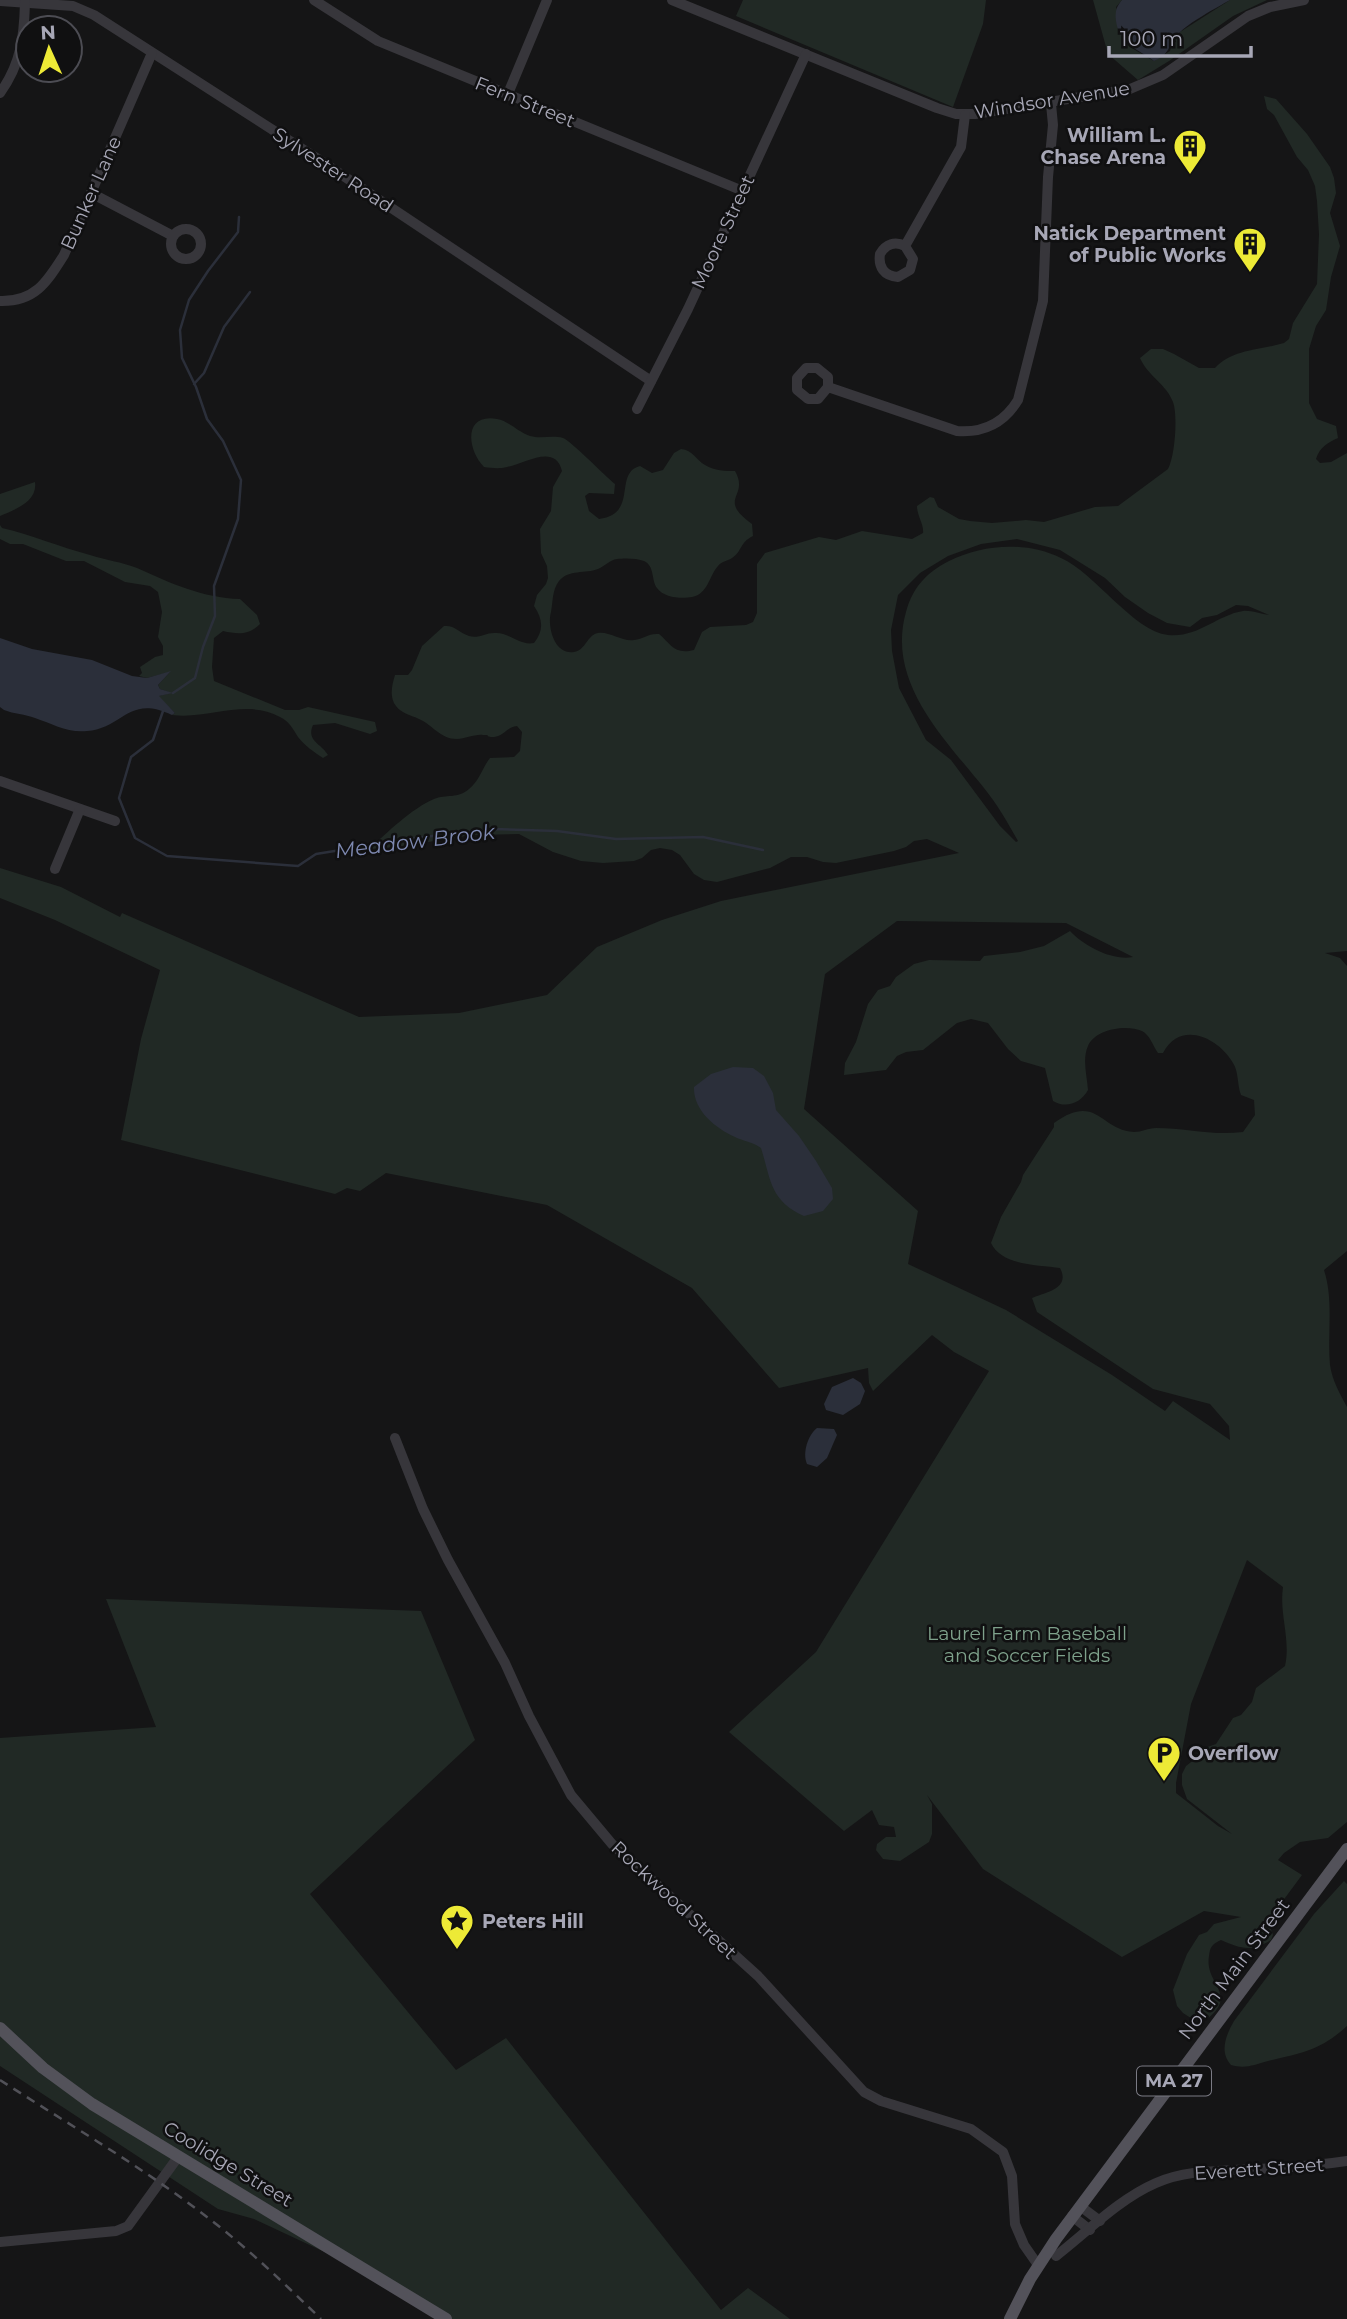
<svg xmlns="http://www.w3.org/2000/svg" width="1347" height="2319" viewBox="0 0 1347 2319" font-family="Montserrat,sans-serif">
<style>
.green{fill:#212925;fill-rule:evenodd}
.water{fill:#2b2f3a}
.lines{fill:none;stroke-linecap:round;stroke-linejoin:round}
.stream{stroke:#2b2f3a;stroke-width:2.5}
.minor{stroke:#37363b;stroke-width:10}
.major{stroke:#53525a;stroke-width:12}
.rail{stroke:#515158;stroke-width:2.5;stroke-dasharray:9 7;stroke-linecap:butt}
.labels{text-anchor:middle;dominant-baseline:central;stroke-width:5;stroke-linejoin:round;paint-order:stroke}
.shield{fill:#101011;stroke:#7a7a84;stroke-width:2}
.shield-label{font-size:18px;font-weight:bold;fill:#a7a7b6}
.street-label{font-size:19px;fill:#a7a7b6;stroke:#101011}
.poi-label{font-size:19px;font-weight:bold;fill:#a7a7b6;stroke:#101011;text-anchor:end}
.park-label{font-size:19px;fill:#7ea18b;stroke:#101011}
.water-label{font-size:21px;font-style:italic;fill:#7e89b1;stroke:#101011}
</style>
<rect width="100%" height="100%" fill="#151516"/>
<g class="green">
<polygon points="743,0 986,0 983,24 953,107 736,16"/>
<polygon points="1093,0 1122,0 1116,7 1130,47 1154,61 1170,51 1172,43 1180,32 1230,0 1267,0 1233,16 1169,61 1138,80 1108,54"/>
<path d="M1264,96L1276,99L1307,134L1330,167L1334,178L1336,193L1330,213L1340,246L1331,277L1326,310L1316,326L1309,349V403L1317,419L1336,426L1338,438C1327,443 1320,447 1316,459L1320,463L1331,462L1347,453V951L1325,953L1340,958L1347,966V1251L1324,1270C1334,1301 1327,1334 1330,1365C1332,1380 1340,1394 1347,1407V1822L1328,1838L1300,1842L1284,1853L1278,1860L1302,1875L1268,1921L1273,1935L1271,1940C1252,1952 1241,1949 1221,1940C1212,1944 1210,1947 1209,1956C1204,1984 1240,1994 1206,2020H1194L1183,2013L1177,2006L1173,1990L1187,1954L1199,1935L1207,1932L1214,1924L1241,1917L1204,1911L1122,1957L983,1869L927,1795L932,1804V1834L929,1842L900,1861L883,1859L876,1850L877,1844L886,1837H896L894,1827L879,1825L872,1810L844,1831L729,1732L816,1652L989,1371L954,1352L932,1335L873,1391L869,1383L868,1368L779,1388L692,1288L547,1205L386,1173L360,1191L347,1188L335,1194L121,1140L141,1039L160,970L55,920L0,898V868L61,887L120,917L122,913L359,1017L459,1013L547,995L597,947L662,920L721,901L959,853L927,839L914,841L906,847L894,851L836,863L823,862L807,857H791L770,868L717,882L704,880L694,874L680,855L672,850L660,848L651,850L642,858L634,861L603,863L581,861L553,852L519,834L472,835L397,847L369,849C388,832 411,809 434,799C446,794 458,799 469,789C480,780 482,768 490,758L514,757L520,751L522,732L517,726C507,727 504,736 494,737C483,737 493,735 483,735C475,734 465,739 457,739C440,739 433,725 419,719C411,715 402,714 396,706C389,697 392,685 395,675H408L412,670L422,646L444,626C455,625 458,632 469,636C479,639 486,632 496,633C510,633 520,646 534,643C544,631 543,619 534,606L537,595L546,584L548,578L547,566L541,553L540,529L551,511L553,487L562,471C555,443 525,464 507,467C499,469 492,468 484,467C467,450 463,413 497,419C509,421 518,432 530,436C541,439 552,435 563,438C570,440 605,476 615,484L614,494L589,493L585,496L589,511L599,519C639,514 613,473 640,466L652,473L663,470L674,453L681,449C693,450 696,460 705,465C715,471 725,471 735,471C750,497 716,498 752,524L753,536C739,543 742,552 732,558C728,561 722,561 718,566C709,576 708,594 692,597C682,599 664,598 657,588C651,580 655,566 644,561C637,558 624,558 617,559C610,560 605,566 598,569C585,574 569,569 559,581C552,590 553,602 551,612C547,626 554,655 574,652C586,650 587,635 598,633C609,631 622,642 634,640C644,639 648,633 659,634C671,644 674,655 694,650L702,632L710,627L746,625L753,622L757,613V564L765,553L819,537L836,540L862,531L912,539L923,533C924,524 917,516 917,506L930,497L934,498L938,507L959,519L970,521L992,523L1026,520L1044,522L1095,507L1118,506L1168,469C1175,456 1178,416 1173,402C1167,385 1147,375 1140,358L1151,349H1163L1174,354L1199,368H1215C1232,349 1261,350 1284,343L1289,339L1293,323L1317,284L1319,234L1317,201L1315,186L1308,170L1297,157L1274,115L1267,109ZM1017,539L1060,550L1105,578L1125,597L1148,613L1167,623L1190,627L1202,618L1217,615L1236,605L1248,606L1269,615C1261,614 1250,610 1243,611C1217,615 1198,638 1168,635C1133,631 1095,573 1061,558C1026,541 983,544 949,561C926,573 913,587 906,612C886,682 944,738 984,788C997,804 1008,823 1018,841L1016,842L1000,826L951,760L926,740L899,688L892,651L891,630L898,595L920,573L948,556L981,544ZM897,921L1066,923L1133,957C1112,961 1084,946 1070,931L1044,946L1020,952L984,956L980,961L929,960L914,964L896,977L890,986L878,990L868,1004L856,1042L845,1063L844,1075L886,1070L897,1056L906,1052L923,1050L957,1023L971,1019L988,1023L1008,1049L1021,1061L1045,1068L1053,1101C1066,1109 1081,1103 1088,1090C1087,1076 1082,1059 1088,1046C1095,1029 1126,1024 1142,1031C1150,1035 1153,1046 1158,1053H1163C1180,1020 1218,1037 1233,1063C1239,1072 1237,1085 1241,1095L1254,1100L1255,1115L1243,1132C1213,1136 1185,1128 1156,1128C1148,1128 1142,1132 1134,1132C1101,1131 1097,1092 1054,1123V1127L1023,1175L1021,1182L1001,1217L991,1243C1002,1266 1039,1265 1060,1268C1071,1289 1045,1292 1032,1298L1037,1312L1153,1389L1210,1404L1229,1426L1230,1440L1173,1401L1165,1411L1112,1375L1006,1310L908,1264L918,1211L804,1109L825,974ZM1247,1560L1283,1587C1279,1614 1291,1639 1285,1666L1256,1688L1252,1702L1241,1715L1233,1718L1216,1744L1199,1750L1195,1759L1186,1766L1182,1774V1785L1187,1799L1232,1834L1218,1826L1176,1793V1783L1191,1704Z"/>
<path d="M35,482C38,502 14,510 0,516V494Z"/>
<path d="M0,525L2,528C32,535 60,547 90,555C105,560 122,562 137,568C170,583 203,598 240,599L257,615L260,624C248,636 237,634 223,631L214,638L212,667L214,681L285,710H299L308,707L375,722L377,731L370,734L335,723L313,725C306,741 321,743 328,755L323,758C314,752 305,746 298,737C293,729 289,721 280,717C246,698 208,720 172,715L175,713L158,696L171,693L160,689L158,685L170,672L147,678L139,676L142,673L140,667L155,657L163,655V646L158,637L162,612L158,592L150,586L125,582L84,561H66L23,544H10L0,539Z"/>
<polygon points="106,1599 421,1611 475,1740 310,1894 456,2070 506,2038 721,2310 748,2288 790,2319 440,2319 378,2277 254,2219 218,2209 0,2066 0,1738 156,1727"/>
<path d="M1344,1881L1347,1884V2026C1321,2050 1302,2053 1268,2061C1254,2065 1245,2069 1231,2065C1219,2052 1226,2035 1234,2021L1314,1914Z"/>
</g>
<g class="water">
<path d="M1122,0H1230C1216,8 1188,23 1178,34C1168,45 1170,55 1154,61C1138,49 1119,44 1116,21C1115,12 1116,7 1122,0Z"/>
<path d="M0,638L32,649L92,660L132,676L147,678L171,671L158,685L160,689L173,693L159,696L175,713L172,715C128,694 124,728 87,731C67,733 53,724 35,718C25,714 14,714 4,710L0,707Z"/>
<path d="M733,1067L753,1068L764,1076L773,1093L776,1110L799,1136L816,1161L832,1188L833,1199L823,1211L804,1216C770,1201 771,1180 761,1148C753,1142 743,1141 735,1137C715,1128 693,1110 694,1087L711,1074Z"/>
<polygon points="853,1378 861,1383 865,1391 860,1404 843,1415 826,1410 824,1404 832,1387"/>
<path d="M817,1428L834,1429L837,1435L827,1458L817,1467L807,1464C802,1453 808,1435 817,1428Z"/>
</g>
<g class="lines">
<g class="stream">
<polyline points="194,384 204,373 224,327 250,292"/>
<polyline points="173,693 195,678 203,647 215,616 214,586 238,519 241,480 223,441 207,419 196,387 182,358 180,330 189,300 208,271 238,232 239,217"/>
<polyline points="163,711 153,740 131,757 119,798 135,838 167,856 298,866 316,854 415,838 494,829 557,831 616,839 703,837 763,850"/>
</g>
<g class="minor">
<polyline points="314,0 378,41 743,191"/>
<polyline points="672,0 937,108 956,114 975,114 1130,89 1163,75 1248,16 1270,7 1304,0"/>
<polyline points="0,1 73,6 94,15 318,159 651,381"/>
<path d="M0,93C21,64 24,37 25,3"/>
<polyline points="507,96 547,0"/>
<polyline points="91,193 173,236"/>
<circle cx="186" cy="244" r="15"/>
<path d="M905,246L913,259L910,270L898,277C884,276 878,267 880,254C886,244 895,241 905,246L961,147L965,115"/>
<path d="M0,301C35,302 47,282 64,255L152,53"/>
<path d="M828,387L818,399H808L797,390V378L806,368H817L828,377V387L957,431C984,433 1004,423 1018,400L1043,301L1048,177L1053,125L1051,104"/>
<polyline points="637,409 688,309 806,54"/>
<polyline points="0,781 115,821"/>
<polyline points="55,869 80,809"/>
<polyline points="395,1438 423,1509 448,1560 505,1663 529,1716 571,1795 612,1844 758,1976 864,2092 881,2101 971,2129 1003,2152 1012,2176 1015,2224 1024,2245 1038,2265"/>
<polyline points="1080,2206 1100,2221"/>
<polyline points="1072,2216 1090,2230"/>
<polyline points="0,2242 116,2231 128,2226 178,2157"/>
<path d="M1056,2256C1087,2232 1119,2199 1156,2183C1185,2170 1219,2171 1251,2169C1283,2168 1315,2166 1347,2161"/>
</g>
<g class="major">
<polyline points="0,2028 43,2068 92,2104 446,2319"/>
<polyline points="1010,2319 1030,2279 1056,2239 1347,1849"/>
</g>
<path class="rail" d="M0,2080C76,2129 156,2175 226,2232C259,2259 290,2289 321,2319"/>
</g>
<defs>
<symbol id="building-pin" viewBox="-11 -11 22 30"><path d="M0 17L-7.5 6A9.5 9.5 0 1 1 7.5 6Z" fill="#edea36" stroke="#101011"/><path d="M-4-6H4V6H1V3H-1V6H-4ZM-2.5-4.3h1.7v1.8h-1.7ZM.8-4.3h1.7v1.8H.8ZM-2.5-1h1.7V.8h-1.7ZM.8-1h1.7V.8H.8Z" fill="#111"/></symbol>
<symbol id="parking-pin" viewBox="-11 -11 22 30"><path d="M0 17L-7.5 6A9.5 9.5 0 1 1 7.5 6Z" fill="#edea36" stroke="#101011"/><path d="M-3.5-5.5H1a3.5 3.5 0 0 1 0 7H-1V5.5H-3.5ZM-1-3.4V-.6H.8a1.4 1.4 0 0 0 0-2.8Z" fill="#111"/></symbol>
<symbol id="sight-pin" viewBox="-11 -11 22 30"><path d="M0 17L-7.5 6A9.5 9.5 0 1 1 7.5 6Z" fill="#edea36" stroke="#101011"/><path d="M0-6L1.8-2.2L6-1.7L2.9 1.2L3.7 5.4L0 3.3L-3.7 5.4L-2.9 1.2L-6-1.7L-1.8-2.2Z" fill="#111"/></symbol>
</defs>
<g fill-rule="evenodd">
<use href="#building-pin" x="1171" y="127" width="38" height="52"/>
<use href="#building-pin" x="1231" y="225" width="38" height="52"/>
<use href="#parking-pin" x="1145" y="1734" width="38" height="52"/>
<use href="#sight-pin" x="438" y="1902" width="38" height="52"/>
</g>
<g class="labels">
<rect class="shield" x="1137" y="2066.5" width="74" height="29" rx="5"/>
<g class="shield-label">
<text x="1174" y="2081">MA 27</text>
</g>
<g class="street-label">
<text transform="translate(1052 100) rotate(-9)">Windsor Avenue</text>
<text transform="translate(525 102) rotate(22)">Fern Street</text>
<text transform="translate(333 170) rotate(33)">Sylvester Road</text>
<text transform="translate(91 193) rotate(-66)">Bunker Lane</text>
<text transform="translate(723 232) rotate(-65)">Moore Street</text>
<text transform="translate(674 1900) rotate(43)">Rockwood Street</text>
<text transform="translate(1234 1969) rotate(-53)">North Main Street</text>
<text transform="translate(228 2164) rotate(31)">Coolidge Street</text>
<text transform="translate(1259 2169) rotate(-4)">Everett Street</text>
</g>
<g class="poi-label">
<text x="1166" y="135">William L.<tspan x="1166" dy="22">Chase Arena</tspan></text>
<text x="1226" y="233">Natick Department<tspan x="1226" dy="22">of Public Works</tspan></text>
<text x="1188" y="1753" text-anchor="start">Overflow</text>
<text x="482" y="1921" text-anchor="start">Peters Hill</text>
</g>
<g class="park-label">
<text x="1027" y="1633">Laurel Farm Baseball<tspan x="1027" dy="22">and Soccer Fields</tspan></text>
</g>
<g class="water-label">
<text transform="translate(415 841) rotate(-7)">Meadow Brook</text>
</g>
</g>
<g transform="translate(49 49) rotate(357)"><circle r="33" fill="#101011" stroke="#4c4c53" stroke-width="2"/>
<path d="M0-5L12 26L0 18L-12 26Z" fill="#edea36"/>
<text y="-10" font-size="19" font-weight="bold" text-anchor="middle" fill="#a7a7b6">N</text>
</g>
<path d="M1109 46v10h142v-10" fill="none" stroke="#a7a7b6" stroke-width="3.5"/>
<text x="1120" y="46" font-size="21" fill="#a7a7b6" stroke="#101011" stroke-width="5" paint-order="stroke">100 m</text>
</svg>
